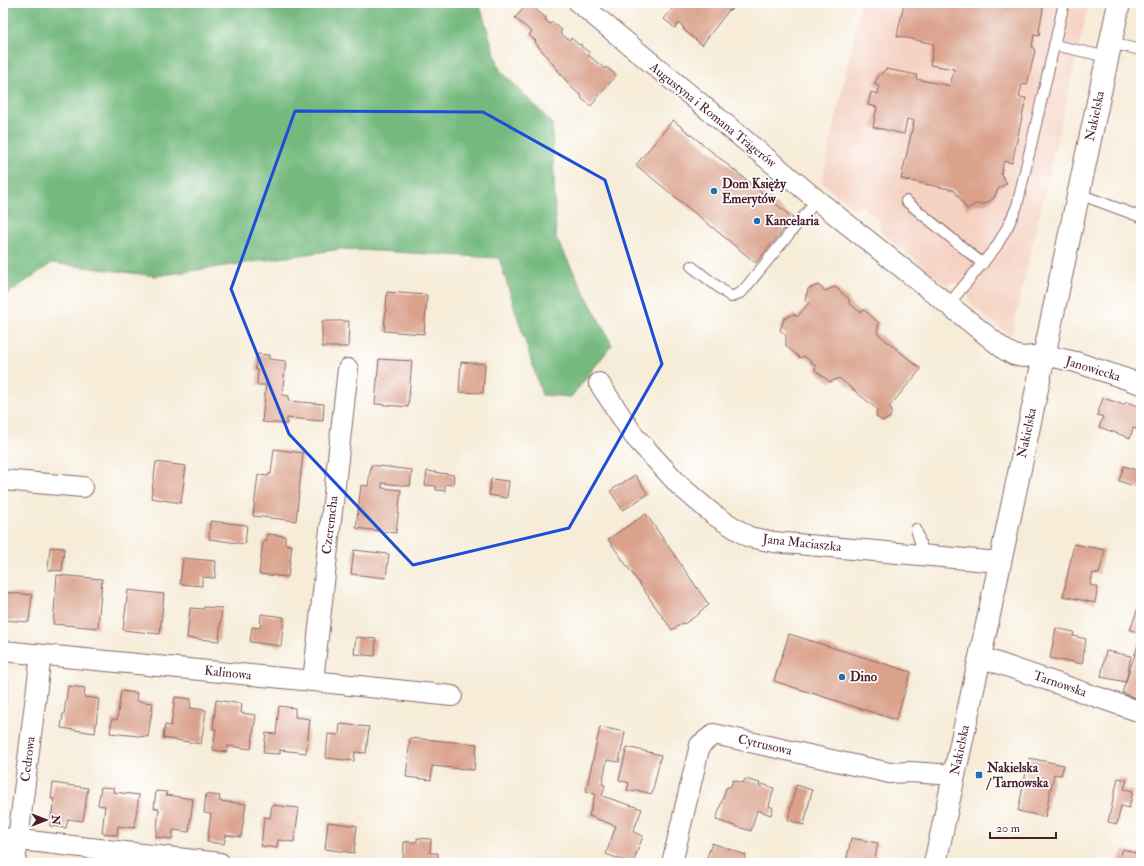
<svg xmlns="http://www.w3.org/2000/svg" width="1144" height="866" viewBox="0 0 1144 866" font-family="'IM FELL Double Pica',serif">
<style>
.built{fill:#f5d2c2}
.forest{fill:#74b97e;stroke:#5f6c54}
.building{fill:#daa18b}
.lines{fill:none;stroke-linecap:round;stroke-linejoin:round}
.service-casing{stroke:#866768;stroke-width:12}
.minor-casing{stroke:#866768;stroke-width:22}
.secondary-casing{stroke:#866768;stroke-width:24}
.service{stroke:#fff;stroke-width:10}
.minor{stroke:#fff;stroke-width:20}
.secondary{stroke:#fff;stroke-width:22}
.marked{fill:none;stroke:#1d4ed8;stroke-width:3;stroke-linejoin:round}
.poi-dot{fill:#1f6fb2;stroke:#fff;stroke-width:1.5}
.labels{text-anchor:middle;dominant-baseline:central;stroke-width:3.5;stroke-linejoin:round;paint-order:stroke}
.street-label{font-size:13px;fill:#4a1f2b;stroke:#fff}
.poi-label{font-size:13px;font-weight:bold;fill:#4a1f2b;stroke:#fff;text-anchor:start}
</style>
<rect width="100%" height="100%" fill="#fff"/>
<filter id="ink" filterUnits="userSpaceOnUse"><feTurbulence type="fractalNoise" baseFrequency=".025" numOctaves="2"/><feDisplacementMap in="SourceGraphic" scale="8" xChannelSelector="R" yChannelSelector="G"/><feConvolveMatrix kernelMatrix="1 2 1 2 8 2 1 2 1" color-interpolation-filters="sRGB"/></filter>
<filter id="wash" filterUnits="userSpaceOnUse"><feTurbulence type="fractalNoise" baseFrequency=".012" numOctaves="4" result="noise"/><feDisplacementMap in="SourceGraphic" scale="16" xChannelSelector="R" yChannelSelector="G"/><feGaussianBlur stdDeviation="0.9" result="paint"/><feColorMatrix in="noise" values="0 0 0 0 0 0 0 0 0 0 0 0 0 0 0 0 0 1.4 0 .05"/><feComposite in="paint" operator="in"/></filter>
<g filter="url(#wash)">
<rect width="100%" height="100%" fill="#f6ecd8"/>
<polygon class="built" points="861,3 1089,3 1011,337 971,305 968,294 955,282 945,284 880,232 879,221 872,214 862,206 853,209 822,182"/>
<polygon class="forest" points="10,3 479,3 500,70 552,123 556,238 612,345 571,397 542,395 499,258 341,249 156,276 52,263 3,297 3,25"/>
<g id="blocks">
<g class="building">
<polygon points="528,3 546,18 545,20 550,24 552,22 562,30 560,33 569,40 571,38 579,45 580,44 582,45 581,46 590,53 588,55 605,69 606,67 616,75 591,106 581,98 582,96 573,89 535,42 536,41 529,35 532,32 515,18"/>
<polygon points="677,3 737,3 730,11 729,10 702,45 683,29 684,28 679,23 675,28 664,19"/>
<polygon points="904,3 1044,3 1039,31 1040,31 1039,36 1034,35 1032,46 1035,51 1027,85 1022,84 1019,97 1026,98 1012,163 1004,161 1001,174 1007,183 998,189 994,198 985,204 975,204 967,209 954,190 901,179 914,121 907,119 904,134 873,127 877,107 868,105 871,92 878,94 879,86 874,84 879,76 886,69 917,75 916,79 950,86 954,69 930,65 934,44 897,36"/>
<polygon points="673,120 793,218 756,263 636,165"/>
<polygon points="818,285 825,291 835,287 849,299 849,303 860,312 864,310 879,323 877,333 921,369 889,407 892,409 890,418 882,421 876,416 877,409 839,378 830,382 815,370 816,366 804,356 800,358 786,346 786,335 780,330 784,319 794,314 797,317 809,303 805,300 808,289"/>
<polygon points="387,292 427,295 424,334 384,331"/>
<polygon points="322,321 349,321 348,347 322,347"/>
<polygon points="257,354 269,355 269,359 286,361 282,395 289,396 288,401 324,404 323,421 287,418 287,424 262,422 266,385 257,385 258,370 255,370"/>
<polygon points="379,359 412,361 408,407 375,404"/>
<polygon points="461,362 485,364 483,393 459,392"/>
<polygon points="1103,398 1124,405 1126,402 1141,407 1141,432 1136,431 1137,429 1133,428 1130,438 1099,427 1103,417 1097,415"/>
<polygon points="274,449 303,453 296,521 253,516 258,475 269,476 269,473 271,474"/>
<polygon points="156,462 186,466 181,503 151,498"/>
<polygon points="371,465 412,470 410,486 382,483 382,488 401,490 396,533 356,528 361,485 368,486"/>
<polygon points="1124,466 1141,472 1141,488 1119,481"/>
<polygon points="427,471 454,475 453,485 445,484 445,491 436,490 436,486 425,485"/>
<polygon points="635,475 648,494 623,510 610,491"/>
<polygon points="491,479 509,481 507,498 489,495"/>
<polygon points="646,514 709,605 699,612 700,613 684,624 683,623 672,630 608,539"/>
<polygon points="210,521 247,525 245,544 209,539"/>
<polygon points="267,534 285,536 285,544 292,545 288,577 259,574 263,541 266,542"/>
<polygon points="1074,544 1105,550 1099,574 1093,573 1090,585 1098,587 1095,603 1063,596"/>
<polygon points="50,547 64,548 62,571 48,570"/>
<polygon points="354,550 389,554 386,578 351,574"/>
<polygon points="183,558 216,561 215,578 202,577 202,586 180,584"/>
<polygon points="57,575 102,579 98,628 53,624"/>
<polygon points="128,590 164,594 160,634 123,630"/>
<polygon points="3,592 32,595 29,622 3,620"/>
<polygon points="1141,600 1141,633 1130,630"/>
<polygon points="204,607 222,608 219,641 187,638 190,608 203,609"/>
<polygon points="261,614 284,617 281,646 250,642 252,627 260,628"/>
<polygon points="1056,628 1074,632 1073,636 1086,639 1082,664 1068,661 1068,662 1050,658"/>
<polygon points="789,634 911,672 896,720 774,681"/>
<polygon points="1141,636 1141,700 1122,693"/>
<polygon points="356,637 376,639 375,656 354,654"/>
<polygon points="1106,651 1131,656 1126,682 1101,677"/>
<polygon points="3,681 8,681 4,721 3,721"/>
<polygon points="68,686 85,688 84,697 99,699 95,733 61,728 63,714 64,714"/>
<polygon points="121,691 137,693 136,701 153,703 148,737 110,733 112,719 117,720"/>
<polygon points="175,697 191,699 190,708 206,710 201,744 163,738 165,725 171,726"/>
<polygon points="216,700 242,704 241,713 256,715 251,749 228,746 227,752 213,750 216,729 213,729"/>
<polygon points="279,706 295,708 295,717 310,719 306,753 280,750 280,754 263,753 266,733 276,734"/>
<polygon points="340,724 369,727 366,753 355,752 354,761 326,758 328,734 339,735"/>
<polygon points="600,727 625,732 619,762 607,760 602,784 605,785 602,796 642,809 633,832 643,836 633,863 630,863 606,854 616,826 589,816 595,794 586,791"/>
<polygon points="410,738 477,744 474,770 432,766 431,780 406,777"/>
<polygon points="627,747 661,755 652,794 636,790 635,792 627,790 629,783 619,780"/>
<polygon points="1029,758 1064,765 1061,775 1054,774 1045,817 1018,811"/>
<polygon points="1118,778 1127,780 1124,789 1133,791 1129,808 1121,806 1117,824 1108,822"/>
<polygon points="745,779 760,783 759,786 761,787 762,784 774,788 769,806 773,808 771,815 757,810 751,831 716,820 726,788 731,786 733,780 743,783"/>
<polygon points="53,783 88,788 83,821 68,819 66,828 50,826 54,799 51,799"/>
<polygon points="796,785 812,790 804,825 788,820"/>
<polygon points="101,787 114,788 113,792 139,795 134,828 118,826 117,835 102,833 105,806 98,805"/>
<polygon points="156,791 167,792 166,795 193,799 189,832 173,830 172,839 156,837 159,809 154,808"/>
<polygon points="206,794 220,796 219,801 246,804 241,837 226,835 224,844 207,842 211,814 204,813"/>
<polygon points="272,805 299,808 294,842 278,840 277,848 261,846 264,817 270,818"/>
<polygon points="328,822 357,826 354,853 325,849"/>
<polygon points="417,838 431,839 430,853 438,853 438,863 403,863 404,842 417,842"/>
<polygon points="851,838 878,843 874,863 846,863"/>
<polygon points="712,843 746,855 743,863 705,863"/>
<polygon points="1123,849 1141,855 1141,863 1118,863"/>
</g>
</g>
</g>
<g filter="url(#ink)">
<use href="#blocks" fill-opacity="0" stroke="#866768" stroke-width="1"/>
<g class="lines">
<defs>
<g id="service">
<polyline points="1110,43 1141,50"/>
<polyline points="1054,45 1108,57"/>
<polyline points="1079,194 1141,217"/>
<polyline points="906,201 983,264"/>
<polyline points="691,266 731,297 742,292 817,200"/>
<polyline points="948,305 996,247 1008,226 1017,206 1064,3"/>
<polyline points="916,529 924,555"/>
</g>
<g id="minor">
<polyline points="579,3 817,200 1005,350 1014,355 1023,357 1044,355 1076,362 1141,384"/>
<polyline points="599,383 634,436 680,486 714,515 749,537 774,542 999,562"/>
<polyline points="3,480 83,487"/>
<polyline points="3,651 313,681 452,696"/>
<polyline points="980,657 1141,712"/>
<polyline points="313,681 348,369"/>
<polyline points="3,838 220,863"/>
<polyline points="15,863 41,655"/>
<polyline points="672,863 700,745 714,734 890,773 910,772 954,775"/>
</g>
<polyline id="secondary" points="935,863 980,657 1119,3"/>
</defs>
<use href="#service" class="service-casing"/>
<use href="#minor" class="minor-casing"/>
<use href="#secondary" class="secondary-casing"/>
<use href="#service" class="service"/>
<use href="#minor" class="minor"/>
<use href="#secondary" class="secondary"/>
</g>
</g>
<path class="marked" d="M295,111L483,112L605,180L662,364L569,528L413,565L289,434L231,289Z"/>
<g class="poi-dot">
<circle cx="714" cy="191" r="4"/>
<circle cx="757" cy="221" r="4"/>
<circle cx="842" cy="677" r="4"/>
<rect x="975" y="771" width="8" height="8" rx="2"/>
</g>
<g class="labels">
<g class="street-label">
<text transform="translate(713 115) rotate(39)">Augustyna i Romana Trägerów</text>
<text transform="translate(1095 116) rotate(-78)">Nakielska</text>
<text transform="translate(1093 369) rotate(17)">Janowiecka</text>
<text transform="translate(1027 433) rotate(-78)">Nakielska</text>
<text transform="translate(330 525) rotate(-83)">Czeremcha</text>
<text transform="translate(802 543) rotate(6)">Jana Maciaszka</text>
<text transform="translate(228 673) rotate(6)">Kalinowa</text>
<text transform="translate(1060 684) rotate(19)">Tarnowska</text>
<text transform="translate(765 745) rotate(13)">Cytrusowa</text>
<text transform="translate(960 750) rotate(-78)">Nakielska</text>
<text transform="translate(28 759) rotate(-83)">Cedrowa</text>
</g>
<g class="poi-label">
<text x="722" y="184">Dom Księży<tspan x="722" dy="15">Emerytów</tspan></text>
<text x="765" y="221">Kancelaria</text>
<text x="850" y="677">Dino</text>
<text x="987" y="768">Nakielska<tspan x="987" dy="15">/ Tarnowska</tspan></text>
</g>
</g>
<rect width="1144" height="866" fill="none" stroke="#fff" stroke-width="16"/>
<g transform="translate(46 820) rotate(90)" stroke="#ffffff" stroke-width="3" paint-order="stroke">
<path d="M0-3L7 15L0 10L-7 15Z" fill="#4a1f2b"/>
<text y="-6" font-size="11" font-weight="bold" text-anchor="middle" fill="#4a1f2b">N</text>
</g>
<path d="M990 832v6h66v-6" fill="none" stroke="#4a1f2b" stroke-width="2"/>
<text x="996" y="832" font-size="12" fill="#4a1f2b" stroke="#ffffff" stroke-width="3" paint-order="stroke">20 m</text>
</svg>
